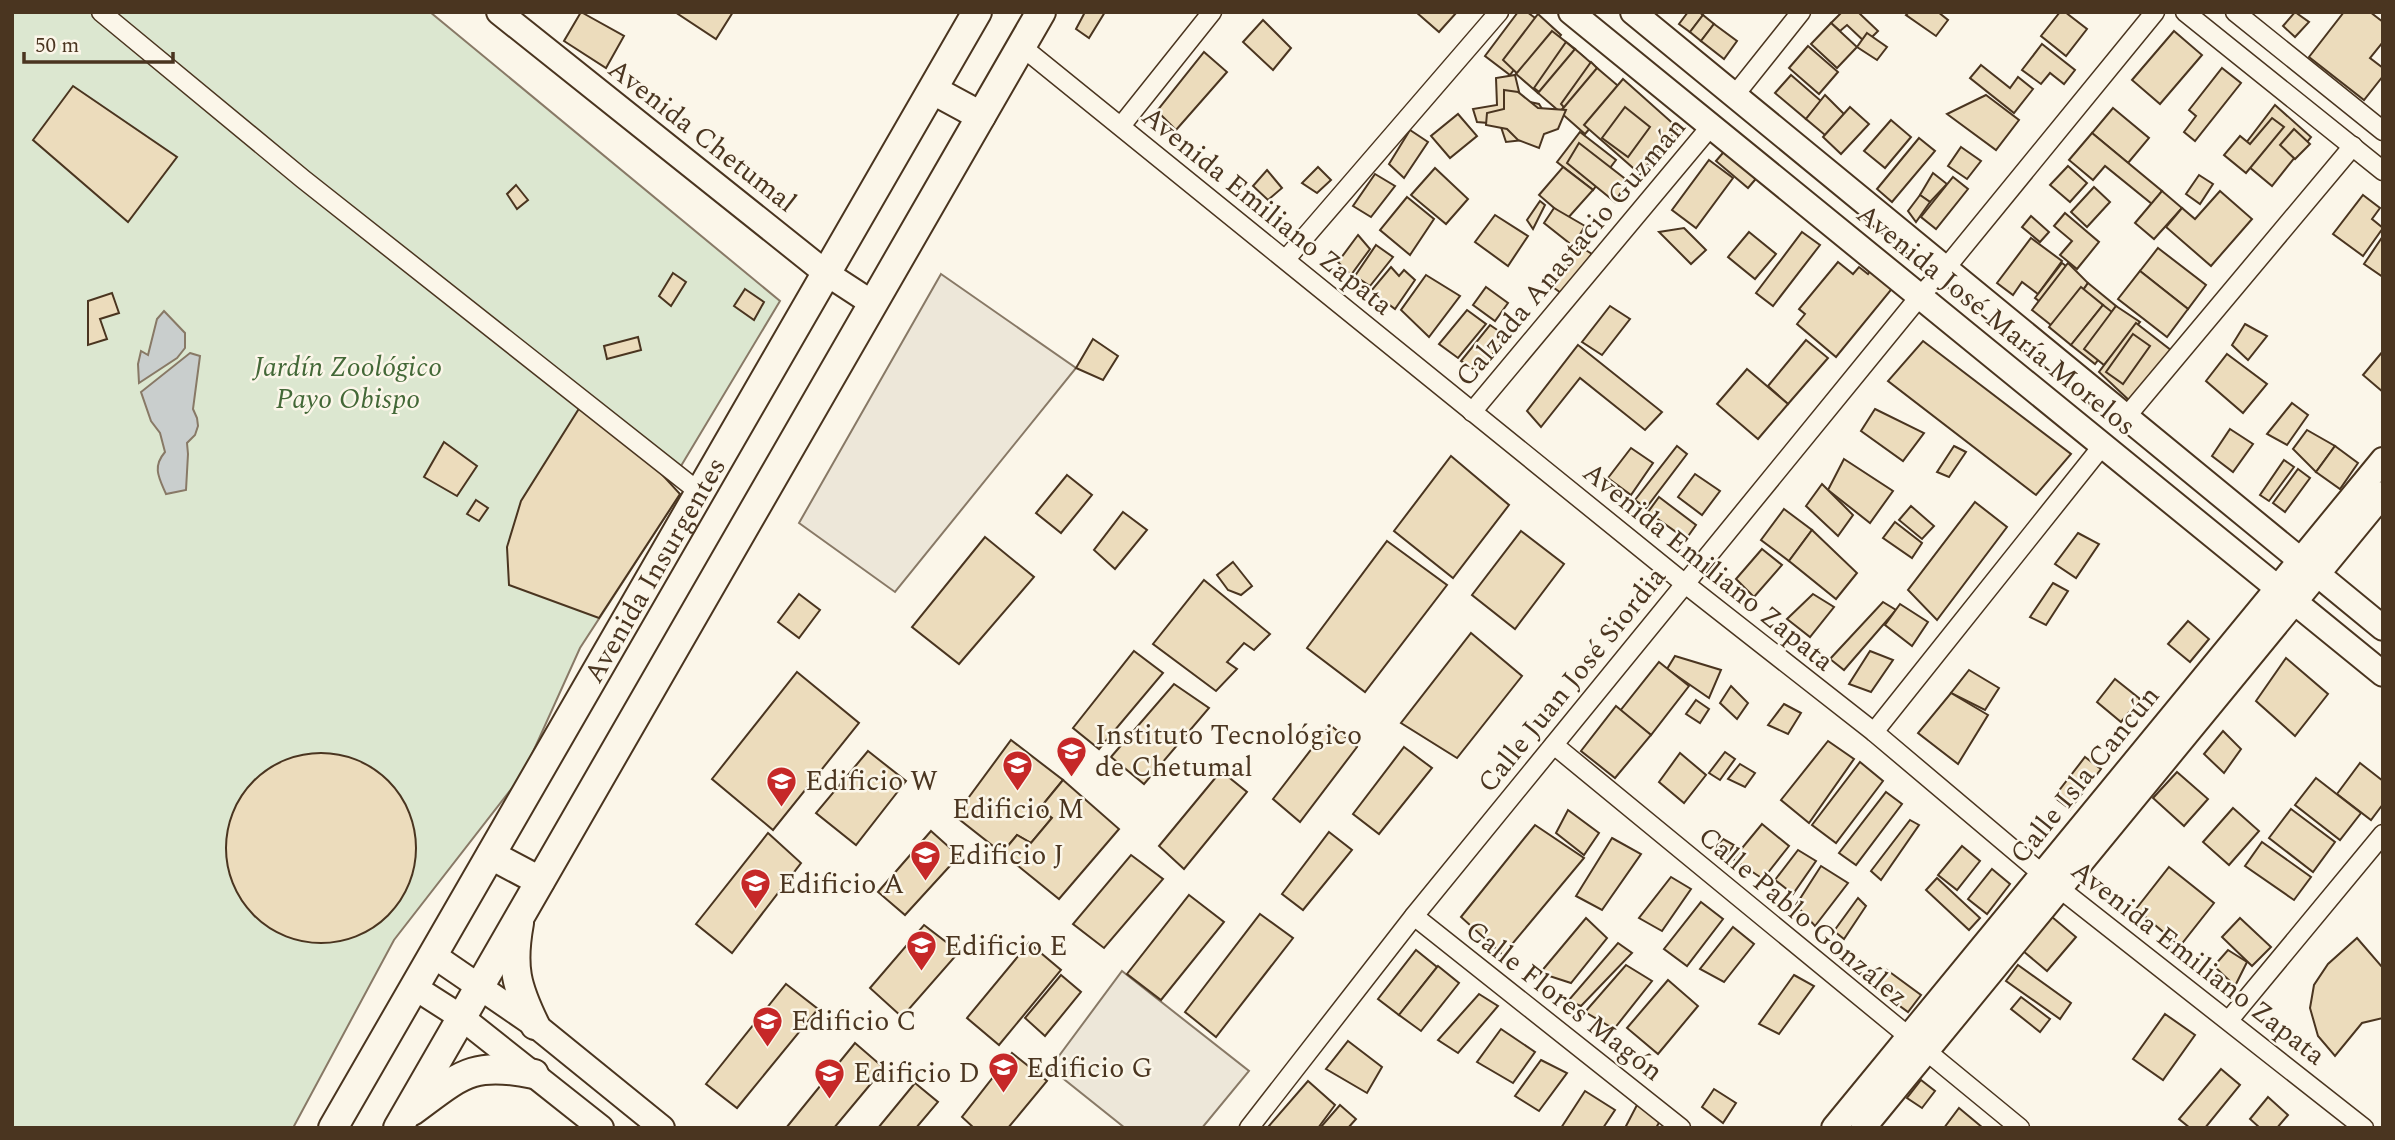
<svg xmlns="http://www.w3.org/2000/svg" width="2395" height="1140" viewBox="0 0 2395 1140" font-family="Spectral,serif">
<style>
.green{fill:#dce7d0;stroke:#887966;stroke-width:2}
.parking{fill:#ede7d9;stroke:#887966;stroke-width:2}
.water{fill:#c9cecd;stroke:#887966;stroke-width:2}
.building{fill:#ecdcbc;stroke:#4a3520;stroke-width:2}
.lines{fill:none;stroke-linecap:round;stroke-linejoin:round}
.street-casing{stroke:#4a3520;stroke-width:21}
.secondary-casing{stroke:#4a3520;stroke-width:28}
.primary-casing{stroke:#4a3520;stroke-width:32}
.street{stroke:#fbf6e9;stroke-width:18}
.secondary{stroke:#fbf6e9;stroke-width:24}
.primary{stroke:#fbf6e9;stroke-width:28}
.labels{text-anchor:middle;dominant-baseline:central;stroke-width:5;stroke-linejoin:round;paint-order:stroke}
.street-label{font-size:28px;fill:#4a3520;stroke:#fbf6e9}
.park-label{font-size:28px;font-style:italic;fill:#436837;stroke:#fbf6e9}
.poi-label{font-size:28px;fill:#4a3520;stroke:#fbf6e9;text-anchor:start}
</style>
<rect width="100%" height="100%" fill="#fbf6e9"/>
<polygon class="green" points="12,12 430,12 780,301 669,486 680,494 580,648 523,774 394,940 293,1128 12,1128"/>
<g class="parking">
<polygon points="941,274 1076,368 895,592 799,523"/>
<polygon points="1122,971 1249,1071 1202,1128 1125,1128 1050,1068"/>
</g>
<g class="water">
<polygon points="164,311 185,333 185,348 177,358 139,383 138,364 141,351 148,355 157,319"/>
<path d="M190,353L200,356L193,409L197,418L198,426L195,435L187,443L188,454L186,490L166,494C159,478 152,467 165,452L160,433L151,421L141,392Z"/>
</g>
<g class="building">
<polygon points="581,12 624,36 606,68 564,41"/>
<polygon points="675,12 733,12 716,39"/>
<polygon points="1085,12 1105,12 1089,38 1076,29"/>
<polygon points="1416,12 1457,12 1439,32"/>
<polygon points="1518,12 1527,12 1546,26 1510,75 1485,56"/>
<polygon points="1688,12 1699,12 1703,15 1690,32 1679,24"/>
<polygon points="1842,12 1858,12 1878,31 1866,43 1847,25 1840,31 1831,23"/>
<polygon points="1909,12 1938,12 1948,20 1936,36 1906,15"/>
<polygon points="2060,12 2065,12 2087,29 2066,56 2041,36"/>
<polygon points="2295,12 2309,22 2295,37 2283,26"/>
<polygon points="2344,12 2370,12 2383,22 2383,42 2370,58 2383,68 2383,76 2364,100 2309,57"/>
<polygon points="1538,14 1561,35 1526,82 1503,60"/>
<polygon points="1703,15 1714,24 1701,41 1690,32"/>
<polygon points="1263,20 1291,48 1273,70 1243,42"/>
<polygon points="1831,23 1857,47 1837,68 1811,44"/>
<polygon points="1714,24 1737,41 1724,59 1701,41"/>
<polygon points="1552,31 1575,49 1538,93 1516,74"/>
<polygon points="2174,31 2202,55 2160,104 2132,80"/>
<polygon points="1867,33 1887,47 1877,60 1857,47"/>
<polygon points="1566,42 1585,58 1551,101 1534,88"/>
<polygon points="2042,44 2075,70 2064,84 2050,73 2041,84 2022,70"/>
<polygon points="1808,46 1838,72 1819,94 1789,68"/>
<polygon points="1575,49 1597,68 1560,112 1538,93"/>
<polygon points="1204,52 1227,72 1176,130 1157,111"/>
<polygon points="1591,62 1610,81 1575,120 1561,104"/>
<polygon points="1981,65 2010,88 2018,77 2033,89 2014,113 1970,78"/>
<polygon points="1597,68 1623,90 1585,134 1560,112"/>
<polygon points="2222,68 2241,83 2195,141 2184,132 2196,116 2189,110"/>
<polygon points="1515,75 1521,100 1539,104 1544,112 1523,116 1523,140 1506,142 1500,124 1477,122 1473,109 1497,105 1496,78"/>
<polygon points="1791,75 1821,101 1806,119 1775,93"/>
<polygon points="1623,79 1678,128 1640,174 1584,125"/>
<polygon points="73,86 177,157 128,222 33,140"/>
<polygon points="1504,90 1518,92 1538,108 1566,110 1558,129 1544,134 1539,148 1518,140 1507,129 1486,125 1487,113 1504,109"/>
<polygon points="1825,95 1845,115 1825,135 1806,119"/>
<polygon points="1986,95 2019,120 1996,150 1947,114"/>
<polygon points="2275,105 2311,137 2272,186 2236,156"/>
<polygon points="1625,107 1650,127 1628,157 1602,138"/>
<polygon points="1850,107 1869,124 1841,154 1823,137"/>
<polygon points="2113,108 2149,138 2128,163 2092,133"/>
<polygon points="1458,114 1477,136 1450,158 1431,136"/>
<polygon points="2272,118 2284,127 2246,173 2224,155 2240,136 2250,144"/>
<polygon points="1891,120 1911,137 1885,168 1864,151"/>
<polygon points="2294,129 2310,144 2295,159 2280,145"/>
<polygon points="1410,130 1428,142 1404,178 1389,164"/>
<polygon points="1580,132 1616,160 1593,190 1557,162"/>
<polygon points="2092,133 2162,191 2152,204 2105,166 2093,180 2069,160"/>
<polygon points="1919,138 1935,151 1892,202 1877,189"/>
<polygon points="1579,143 1628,181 1615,202 1567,163"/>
<polygon points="1728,147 1760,174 1748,188 1716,161"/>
<polygon points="1961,147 1981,161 1967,179 1948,166"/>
<polygon points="1709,160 1733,178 1696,228 1672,210"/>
<polygon points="2068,166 2087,183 2070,202 2050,185"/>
<polygon points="1318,167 1331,180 1317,193 1302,183"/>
<polygon points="1563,167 1593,190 1567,219 1539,195"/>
<polygon points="1435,168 1468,199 1446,224 1411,195"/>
<polygon points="1267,170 1282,188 1268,200 1253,186"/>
<polygon points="1933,173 1947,184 1930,202 1920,195"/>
<polygon points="1375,174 1395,186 1371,217 1353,206"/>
<polygon points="2199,175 2213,184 2200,204 2186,194"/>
<polygon points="1953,177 1968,189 1936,229 1921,217"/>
<polygon points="516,185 528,200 517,209 507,194"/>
<polygon points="2094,187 2110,202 2087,227 2071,212"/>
<polygon points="2162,191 2182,208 2154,239 2135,223"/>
<polygon points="2220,191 2252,219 2211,266 2166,227 2182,208 2195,219"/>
<polygon points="1920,195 1930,202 1916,222 1908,211"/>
<polygon points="2363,195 2380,208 2372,219 2383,228 2363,256 2333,234"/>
<polygon points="1407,197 1434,219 1410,255 1380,230"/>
<polygon points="1540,201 1545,205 1533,229 1527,220"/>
<polygon points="1554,208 1585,226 1573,246 1544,223"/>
<polygon points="2065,213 2099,242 2077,269 2060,255 2072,241 2054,226"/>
<polygon points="1495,215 1528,236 1508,266 1475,242"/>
<polygon points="2031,216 2049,232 2040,242 2022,227"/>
<polygon points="1684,228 1706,250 1691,264 1659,232"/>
<polygon points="1749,232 1776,254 1755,279 1728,257"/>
<polygon points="1802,232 1820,245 1773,306 1756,293"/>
<polygon points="1358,235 1370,249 1351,275 1338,262"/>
<polygon points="2383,236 2383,277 2364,264"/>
<polygon points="2031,238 2062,261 2038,294 2022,282 2013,295 1997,283"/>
<polygon points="1376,245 1393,257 1370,286 1355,276"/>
<polygon points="1579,246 1592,254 1561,293 1550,285"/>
<polygon points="2158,248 2206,285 2188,309 2140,271"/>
<polygon points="1838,262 1853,274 1859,267 1868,274 1873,267 1895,285 1836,357 1797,324 1805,314 1799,309"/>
<polygon points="2062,263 2081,277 2054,312 2035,298"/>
<polygon points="2068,263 2088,283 2056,329 2032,310"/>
<polygon points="1391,267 1399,276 1404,270 1415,280 1395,309 1371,291"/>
<polygon points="2140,271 2188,309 2167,337 2118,299"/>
<polygon points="673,273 686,282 671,306 659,296"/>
<polygon points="1426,275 1460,296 1429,337 1401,310"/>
<polygon points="2088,283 2116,306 2084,349 2056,329"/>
<polygon points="1486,287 1508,303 1495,321 1473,305"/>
<polygon points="2081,287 2103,305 2071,345 2049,327"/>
<polygon points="745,289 764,302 754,320 734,306"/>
<polygon points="112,293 119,313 100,319 107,339 88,345 88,301"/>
<polygon points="2103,305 2126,323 2095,364 2071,345"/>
<polygon points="1610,306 1630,319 1602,355 1582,342"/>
<polygon points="2116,306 2140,322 2104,365 2084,349"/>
<polygon points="1467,310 1486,324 1458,358 1439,344"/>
<polygon points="2136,323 2172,351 2132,403 2099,372"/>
<polygon points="2245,324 2267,336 2248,360 2232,345"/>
<polygon points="1490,325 1506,336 1479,373 1461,361"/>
<polygon points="2133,334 2150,346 2123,384 2106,372"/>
<polygon points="638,337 641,350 607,359 604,346"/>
<polygon points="1093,339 1118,356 1103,380 1076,368"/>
<polygon points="1806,340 1828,358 1788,404 1768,386"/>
<polygon points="1923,341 2071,454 2036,495 1888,381"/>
<polygon points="1578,345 1662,412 1645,430 1580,378 1541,427 1527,411"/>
<polygon points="2383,351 2383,392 2363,375"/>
<polygon points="2227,354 2267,384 2243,413 2206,381"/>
<polygon points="1747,369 1788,404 1758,439 1717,404"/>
<polygon points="2292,403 2308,415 2287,445 2267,434"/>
<polygon points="580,407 646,457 680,494 599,618 509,585 507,547 521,501"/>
<polygon points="1875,409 1924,433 1903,461 1861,431"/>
<polygon points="2230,429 2253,444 2233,472 2212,456"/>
<polygon points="2307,430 2335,446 2316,472 2293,449"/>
<polygon points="444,442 477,466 457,496 424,477"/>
<polygon points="1677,446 1687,454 1646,508 1635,500"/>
<polygon points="1954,446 1966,452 1949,477 1937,472"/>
<polygon points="2335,446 2358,463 2340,489 2316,472"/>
<polygon points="1631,448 1653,463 1631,495 1608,478"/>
<polygon points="1451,456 1509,505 1453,578 1394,531"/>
<polygon points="1844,459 1893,491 1870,523 1828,490"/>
<polygon points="2284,460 2294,467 2269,501 2260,495"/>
<polygon points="2298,469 2310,478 2285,512 2273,503"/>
<polygon points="1695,474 1720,491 1702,515 1678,497"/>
<polygon points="1067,475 1092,495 1061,533 1036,513"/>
<polygon points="1822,484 1853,515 1838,536 1806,506"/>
<polygon points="1659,497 1696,525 1686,539 1648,512"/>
<polygon points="476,500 488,508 479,521 467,514"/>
<polygon points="1975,502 2007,527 1937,620 1908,590"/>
<polygon points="1911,506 1934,526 1922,539 1899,520"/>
<polygon points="1784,509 1812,530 1789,561 1761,540"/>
<polygon points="1123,512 1147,530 1115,569 1094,550"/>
<polygon points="1895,522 1922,543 1912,558 1883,538"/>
<polygon points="1812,530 1857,573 1836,599 1789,561"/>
<polygon points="1521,531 1564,564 1515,629 1472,595"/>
<polygon points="2078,533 2099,544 2076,578 2055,564"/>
<polygon points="985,537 1034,577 959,664 912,627"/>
<polygon points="1387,541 1447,585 1365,692 1307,648"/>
<polygon points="1762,549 1782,565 1754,597 1736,579"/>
<polygon points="1233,562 1252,586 1241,595 1228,590 1217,575"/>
<polygon points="1204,580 1270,634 1254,650 1244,643 1227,662 1237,669 1216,691 1153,644"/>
<polygon points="2053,583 2068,591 2046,625 2030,617"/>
<polygon points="799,594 820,610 799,638 778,622"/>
<polygon points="1813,594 1834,607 1810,637 1787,619"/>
<polygon points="1883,602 1896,610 1844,670 1830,659"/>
<polygon points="1900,604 1928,622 1912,646 1885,625"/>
<polygon points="2188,621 2209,639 2190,662 2168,644"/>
<polygon points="1471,633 1522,676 1457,758 1401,723"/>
<polygon points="1134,651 1163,673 1099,749 1073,728"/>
<polygon points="1870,651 1893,660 1871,692 1849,684"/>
<polygon points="1675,656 1721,670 1709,698 1667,669"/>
<polygon points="2286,658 2328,694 2295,736 2256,701"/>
<polygon points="1659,662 1689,686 1651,735 1620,711"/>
<polygon points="1969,670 1999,688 1985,710 1951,693"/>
<polygon points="797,672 859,723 773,830 712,779"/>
<polygon points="2115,679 2140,699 2121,722 2097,702"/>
<polygon points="1174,684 1209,708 1144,784 1111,757"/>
<polygon points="1731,686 1748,703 1737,719 1720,703"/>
<polygon points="1951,693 1988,715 1958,764 1918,733"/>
<polygon points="1696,700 1709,709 1700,723 1686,714"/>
<polygon points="1784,704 1801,713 1788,734 1768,725"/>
<polygon points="1616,706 1651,735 1615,778 1581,751"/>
<polygon points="1330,725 1357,747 1300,822 1273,799"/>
<polygon points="2223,731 2241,749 2224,773 2204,754"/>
<polygon points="1011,740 1063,780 1040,808 1052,818 1031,843 1017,835 1002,853 955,816"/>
<polygon points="1828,741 1854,759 1809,823 1781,800"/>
<polygon points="1404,747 1432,768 1379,834 1353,814"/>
<polygon points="868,751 906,781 856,845 816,813"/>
<polygon points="1725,752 1735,759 1720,780 1709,773"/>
<circle cx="321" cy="848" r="95"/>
<polygon points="1680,753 1706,775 1684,803 1659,782"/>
<polygon points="2085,757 2101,769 2070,809 2054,797"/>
<polygon points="1860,762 1883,781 1836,843 1812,825"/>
<polygon points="2360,763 2383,781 2383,804 2371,820 2337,794"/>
<polygon points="1740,764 1755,773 1745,787 1728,779"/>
<polygon points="1221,771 1247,792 1184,869 1159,846"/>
<polygon points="2177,772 2208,799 2184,826 2153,798"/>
<polygon points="2316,778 2361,813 2340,840 2295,805"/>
<polygon points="1063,780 1119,829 1059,899 1002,853 1017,835 1031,843 1052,818 1040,808"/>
<polygon points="1886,792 1902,804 1856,865 1839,853"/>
<polygon points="2233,808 2259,831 2229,865 2203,842"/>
<polygon points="2291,809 2335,842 2313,872 2269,838"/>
<polygon points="1568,810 1599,833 1584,855 1556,833"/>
<polygon points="1910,820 1919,825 1881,880 1871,871"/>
<polygon points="1762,824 1789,846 1763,879 1733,859"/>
<polygon points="1535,825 1584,858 1503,955 1461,917"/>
<polygon points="931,831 959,856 905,915 878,892"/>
<polygon points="1329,832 1352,850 1303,910 1282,894"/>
<polygon points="768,833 801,863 732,953 696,924"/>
<polygon points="1612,838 1641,854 1602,910 1576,896"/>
<polygon points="1723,839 1734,845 1727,854 1714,849"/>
<polygon points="2262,842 2311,877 2294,900 2245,866"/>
<polygon points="1962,846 1980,861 1957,890 1938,875"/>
<polygon points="1798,850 1816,861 1793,894 1775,880"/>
<polygon points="1131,855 1163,879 1104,948 1073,924"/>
<polygon points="1821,866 1848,883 1815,926 1796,905"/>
<polygon points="2169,867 2214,903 2180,946 2136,909"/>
<polygon points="1992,869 2010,884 1987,914 1968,899"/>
<polygon points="1671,877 1691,889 1662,931 1639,918"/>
<polygon points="1937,878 1980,918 1969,930 1926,890"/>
<polygon points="1189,895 1224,922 1161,1000 1127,974"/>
<polygon points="1858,898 1866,906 1844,939 1834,931"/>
<polygon points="1701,902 1723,919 1687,966 1664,949"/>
<polygon points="1260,914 1293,938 1216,1037 1185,1012"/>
<polygon points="2052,917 2076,937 2047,971 2023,951"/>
<polygon points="1586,918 1607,938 1571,983 1540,973"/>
<polygon points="2240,918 2271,947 2252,966 2222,937"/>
<polygon points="924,925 959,952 902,1017 870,988"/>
<polygon points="1733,927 1754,944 1724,982 1700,969"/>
<polygon points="2357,938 2383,968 2383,1018 2362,1023 2335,1056 2318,1036 2310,1008 2314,985 2328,964"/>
<polygon points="1029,943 1061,970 999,1045 967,1018"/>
<polygon points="1618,943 1632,953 1581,1006 1568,1001"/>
<polygon points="1416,950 1437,967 1399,1015 1378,999"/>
<polygon points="2228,950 2247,962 2235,986 2214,966"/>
<polygon points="1626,965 1652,981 1614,1029 1585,1012"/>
<polygon points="2018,965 2071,1003 2060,1019 2006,981"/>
<polygon points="1438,966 1459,983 1421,1031 1399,1015"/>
<polygon points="1887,970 1921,995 1908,1012 1874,987"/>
<polygon points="1061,975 1081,992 1045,1036 1025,1018"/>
<polygon points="1794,975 1814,986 1779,1034 1759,1024"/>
<polygon points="1668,980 1698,1006 1658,1054 1627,1028"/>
<polygon points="786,984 818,1009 737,1108 706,1084"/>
<polygon points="1479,994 1498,1006 1458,1053 1438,1040"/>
<polygon points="2021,997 2050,1019 2040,1032 2011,1009"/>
<polygon points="2165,1014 2195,1035 2163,1080 2133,1059"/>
<polygon points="1501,1029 1535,1052 1513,1083 1477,1062"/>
<polygon points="1348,1041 1382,1067 1367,1093 1326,1069"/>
<polygon points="855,1043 884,1068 834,1128 786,1128"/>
<polygon points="1012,1053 1047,1081 1008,1128 974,1128 962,1117"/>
<polygon points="1541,1060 1567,1073 1539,1111 1515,1096"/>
<polygon points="2221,1069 2240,1085 2205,1128 2190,1128 2179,1119"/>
<polygon points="1921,1080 1935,1091 1922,1108 1907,1098"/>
<polygon points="1308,1081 1335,1105 1318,1128 1268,1127"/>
<polygon points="915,1083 938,1102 916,1128 878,1128"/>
<polygon points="1714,1089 1736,1103 1723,1123 1702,1107"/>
<polygon points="1585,1091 1615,1110 1603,1128 1561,1128"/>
<polygon points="2268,1097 2288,1115 2277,1128 2260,1128 2250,1119"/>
<polygon points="1340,1105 1356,1119 1348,1128 1320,1128"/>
<polygon points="1637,1105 1660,1121 1656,1128 1625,1128"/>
<polygon points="1959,1108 1983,1128 1944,1128"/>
</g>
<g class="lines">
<defs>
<g id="street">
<polyline points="101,12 303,179 699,492"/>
<polyline points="2185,12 2383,171"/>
<polyline points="2235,12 2383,131"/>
<polyline points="1021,46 1684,583 1874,732 2059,888 2364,1128"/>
<polyline points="1734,96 1801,12"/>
<polyline points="1121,126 1212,12"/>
<polyline points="1286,259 1499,12"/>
<polyline points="1472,412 1711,126"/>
<polyline points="2126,417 2353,146"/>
<polyline points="1874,732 2103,445"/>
<polyline points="1554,745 2020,1128"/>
<polyline points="1414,916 1681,1128"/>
<polyline points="2229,1020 2383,834"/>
<polyline points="1249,1128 1414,916 1920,296 1945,269 2155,12"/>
</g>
<g id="secondary">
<polyline points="499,12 826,273 872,303"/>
<polyline points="1571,12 2383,674"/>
<polyline points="1633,12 2383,628"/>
<polyline points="433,955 535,1025 662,1128"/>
<polyline points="414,987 461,1017 601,1128"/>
<polyline points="1834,1128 2383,460"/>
<polyline points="1863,1128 2383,494"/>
</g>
<g id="primary">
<polyline points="933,90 981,116"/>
<polyline points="491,855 540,881"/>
<path d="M519,923C511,967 516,986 535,1025"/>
<path d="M412,1111C461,1075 471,1061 534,1074"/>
<path id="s1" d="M333,1128L977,12"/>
<polyline points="398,1128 1041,12"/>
</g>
</defs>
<use href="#street" class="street-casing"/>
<use href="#secondary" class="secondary-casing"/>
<use href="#primary" class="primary-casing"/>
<use href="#street" class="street"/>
<use href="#secondary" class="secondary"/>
<use href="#primary" class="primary"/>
</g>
<defs>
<symbol id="university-pin" viewBox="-11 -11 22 30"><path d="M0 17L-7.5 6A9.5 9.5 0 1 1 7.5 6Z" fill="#c62828" stroke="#fbf6e9"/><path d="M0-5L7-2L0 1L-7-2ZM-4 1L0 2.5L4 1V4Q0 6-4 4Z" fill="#fff"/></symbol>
</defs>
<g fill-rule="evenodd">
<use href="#university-pin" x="1054" y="734" width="35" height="47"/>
<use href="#university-pin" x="1000" y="748" width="35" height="47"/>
<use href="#university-pin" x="764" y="764" width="35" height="47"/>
<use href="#university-pin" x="908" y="838" width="35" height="47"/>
<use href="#university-pin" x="738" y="866" width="35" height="47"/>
<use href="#university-pin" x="904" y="928" width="35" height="47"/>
<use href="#university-pin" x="750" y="1004" width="35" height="47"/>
<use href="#university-pin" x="986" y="1050" width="35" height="47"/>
<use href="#university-pin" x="812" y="1056" width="35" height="47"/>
</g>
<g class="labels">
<g class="street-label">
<text transform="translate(702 136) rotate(38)">Avenida Chetumal</text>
<text transform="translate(1267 211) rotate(39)">Avenida Emiliano Zapata</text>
<text transform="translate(1571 252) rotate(-50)">Calzada Anastacio Guzmán</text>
<text transform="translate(1996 320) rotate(39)">Avenida José María Morelos</text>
<text transform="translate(1708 567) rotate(39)">Avenida Emiliano Zapata</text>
<text stroke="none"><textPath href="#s1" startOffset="644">Avenida Insurgentes</textPath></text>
<text transform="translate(1572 680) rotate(-51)">Calle Juan José Siordia</text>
<text transform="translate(2085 775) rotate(-51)">Calle Isla Cancún</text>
<text transform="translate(1803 917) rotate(40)">Calle Pablo González</text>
<text transform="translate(2198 963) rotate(38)">Avenida Emiliano Zapata</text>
<text transform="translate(1564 1001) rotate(38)">Calle Flores Magón</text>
</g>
<g class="park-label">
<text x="348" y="367">Jardín Zoológico<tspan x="348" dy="32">Payo Obispo</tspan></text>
</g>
<g class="poi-label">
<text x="1095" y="735">Instituto Tecnológico<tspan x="1095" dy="32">de Chetumal</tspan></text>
<text x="805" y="781">Edificio W</text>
<text x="1018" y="809" text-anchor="middle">Edificio M</text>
<text x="948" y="855">Edificio J</text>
<text x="778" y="884">Edificio A</text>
<text x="944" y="946">Edificio E</text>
<text x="791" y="1021">Edificio C</text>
<text x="1026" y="1068">Edificio G</text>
<text x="853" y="1073">Edificio D</text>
</g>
</g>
<rect width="2395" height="1140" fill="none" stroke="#4a3520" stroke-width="28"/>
<path d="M24 52v10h149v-10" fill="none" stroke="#4a3520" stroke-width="3.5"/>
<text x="35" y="52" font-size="21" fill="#4a3520" stroke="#fbf6e9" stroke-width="5" paint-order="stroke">50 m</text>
</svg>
